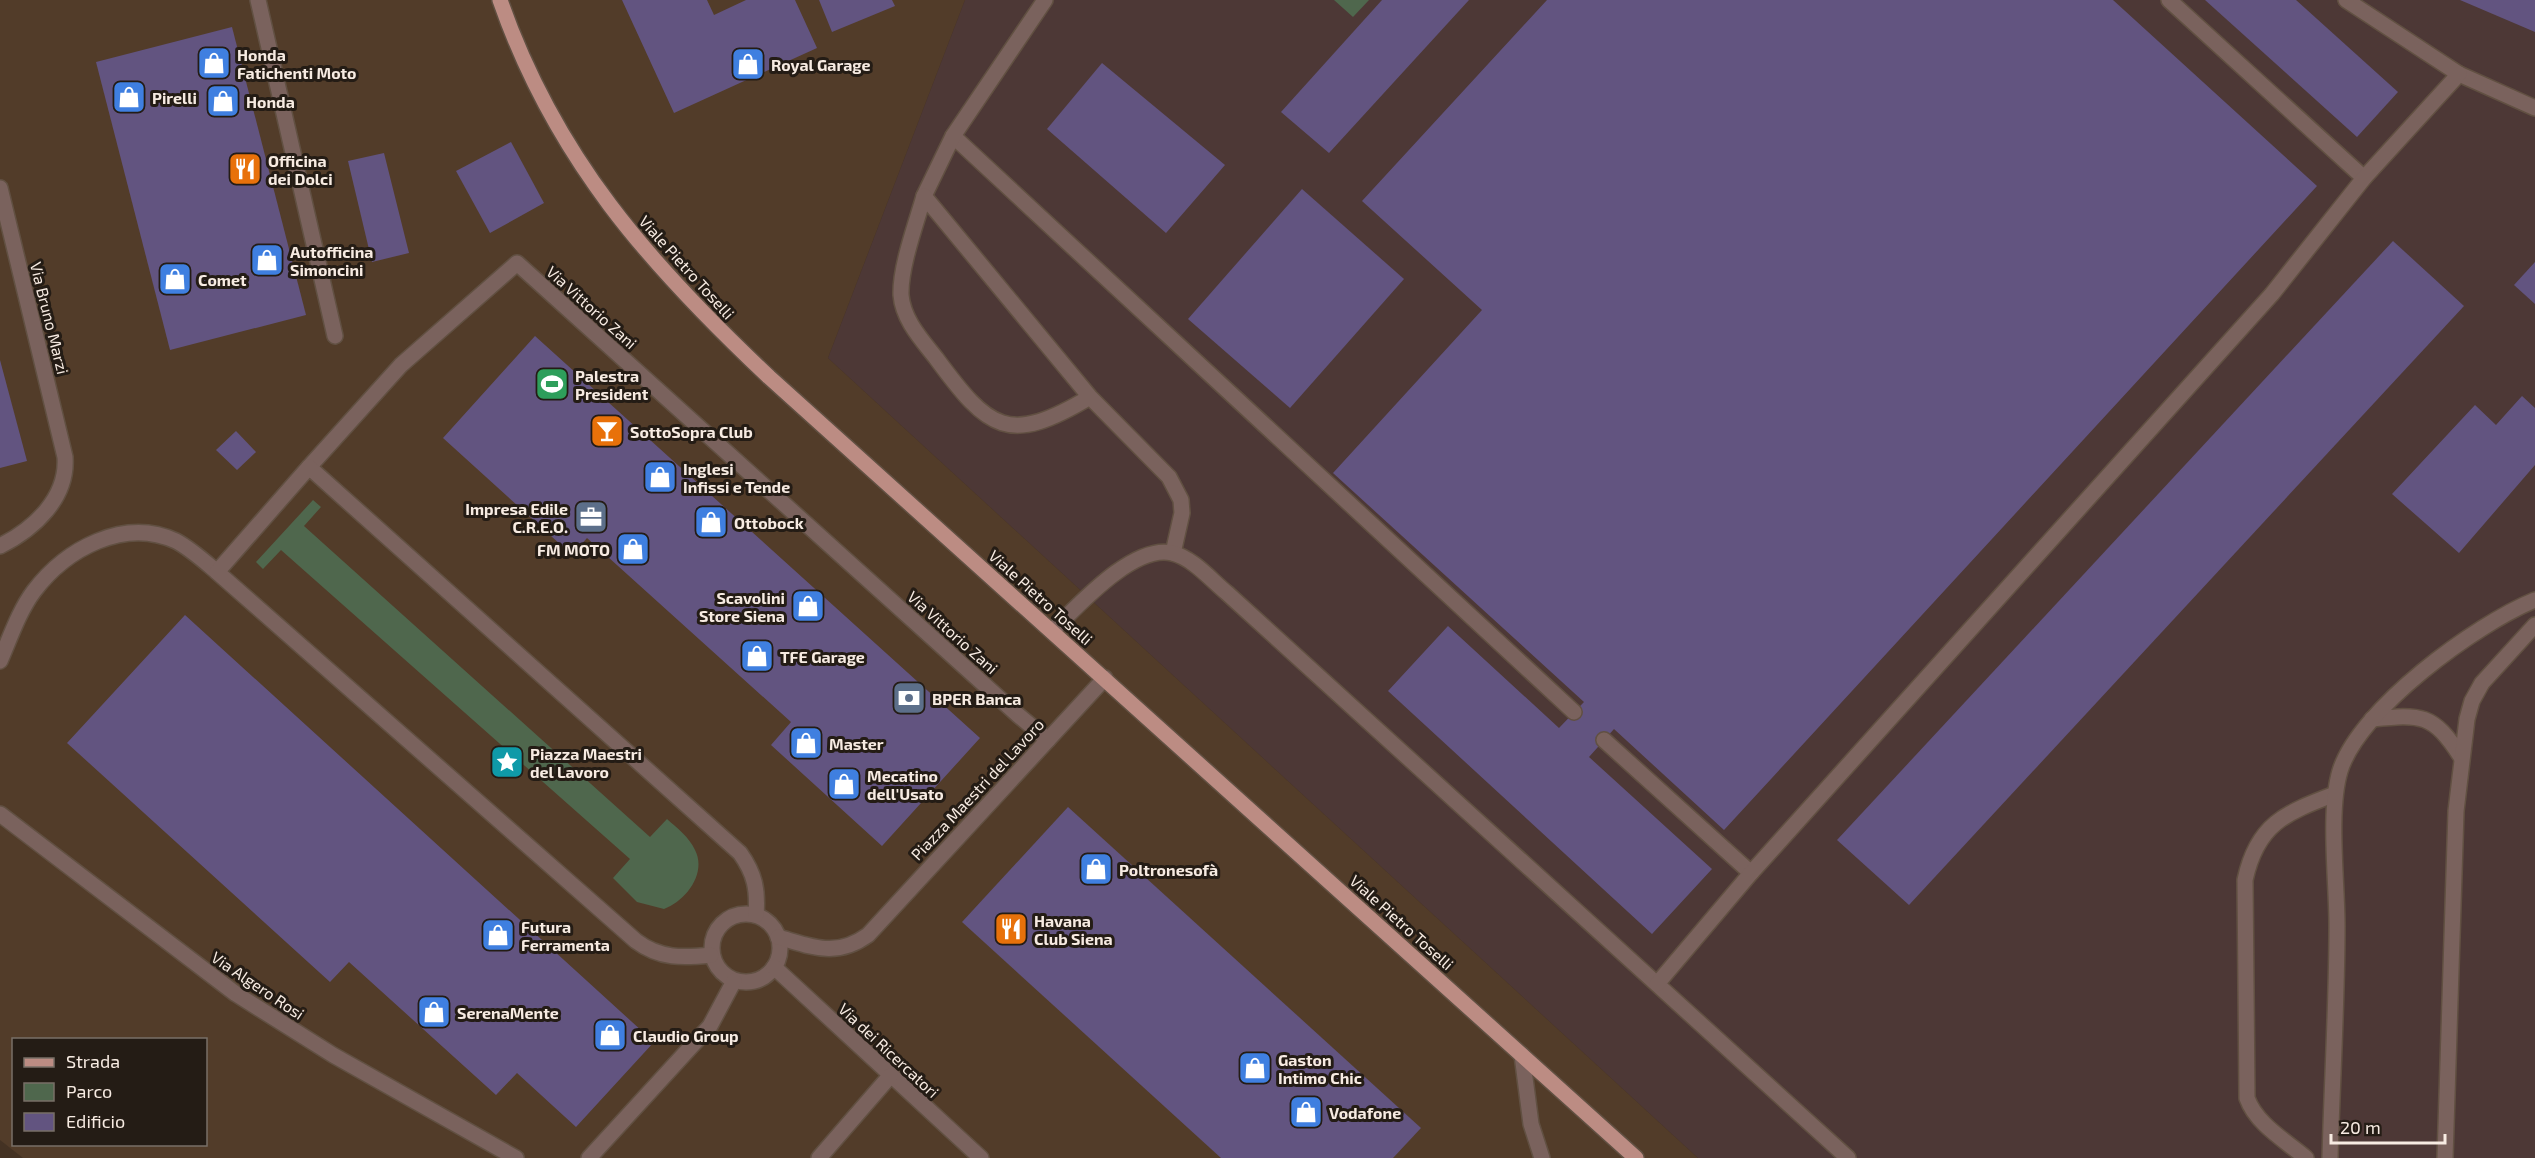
<svg xmlns="http://www.w3.org/2000/svg" width="2535" height="1158" viewBox="0 0 2535 1158" font-family="'Exo 2',sans-serif">
<style>
.built{fill:#523c29;fill-rule:evenodd}
.industrial{fill:#4d3836}
.green{fill:#4f674d}
.building{fill:#625480}
.lines{fill:none;stroke-linecap:round;stroke-linejoin:round}
.service-casing{stroke:#615042;stroke-width:18}
.primary-casing{stroke:#615042;stroke-width:18}
.service{stroke:#7a625d;stroke-width:15}
.primary{stroke:#bc8c83;stroke-width:15}
.labels{text-anchor:middle;dominant-baseline:central;stroke-width:6;stroke-linejoin:round;paint-order:stroke}
.poi-label{font-size:16px;font-weight:bold;fill:#f7ebe2;stroke:#241c15;text-anchor:start}
.street-label{font-size:16px;fill:#f7ebe2;stroke:#241c15}
</style>
<rect width="100%" height="100%" fill="#443223"/>
<path class="built" d="M0,0H965L828,358L1698,1158H23L0,1140ZM14,1040H206V1144H14Z"/>
<polygon class="industrial" points="965,0 2535,0 2535,1158 1698,1158 828,358"/>
<g class="green">
<polygon points="1334,0 1369,0 1353,17"/>
<path d="M313,500L321,507L304,526L650,837L667,819C677,828 689,837 695,850C707,873 686,901 664,909L637,902L613,878L630,859L281,550L263,569L256,562Z"/>
</g>
<g class="building">
<polygon points="622,0 707,0 714,15 746,0 795,0 817,48 674,113"/>
<polygon points="819,0 892,0 895,6 832,32"/>
<polygon points="1382,0 1469,0 1329,153 1281,112"/>
<polygon points="1547,0 2113,0 2317,186 1724,830 1614,729 1589,757 1712,869 1652,934 1388,691 1448,626 1559,728 1584,702 1333,473 1482,310 1362,201"/>
<polygon points="2205,0 2296,0 2398,92 2357,137"/>
<polygon points="2460,0 2535,0 2535,32"/>
<polygon points="232,27 306,315 170,350 96,62"/>
<polygon points="1102,63 1225,165 1166,233 1047,129"/>
<polygon points="511,142 544,203 490,233 456,171"/>
<polygon points="384,153 409,253 372,262 348,161"/>
<polygon points="1302,189 1404,279 1290,408 1188,319"/>
<polygon points="2393,241 2464,306 1909,905 1837,840"/>
<polygon points="2535,262 2535,304 2514,285"/>
<polygon points="535,336 980,738 882,846 771,745 791,722 587,538 572,555 443,438"/>
<polygon points="0,360 27,461 0,468"/>
<polygon points="2522,396 2535,408 2535,465 2459,553 2392,494 2475,405 2496,425"/>
<polygon points="236,431 256,452 237,470 216,450"/>
<polygon points="185,615 654,1042 576,1127 517,1073 496,1095 349,962 330,982 67,743"/>
<polygon points="1068,807 1421,1128 1393,1158 1221,1158 962,922"/>
</g>
<g class="lines">
<defs>
<g id="service">
<polyline points="258,0 335,336"/>
<polyline points="2169,0 2364,178"/>
<polyline points="2459,74 2535,108"/>
<polyline points="953,136 1574,712"/>
<path d="M0,188L65,457C68,498 34,529 0,546"/>
<polyline points="924,196 953,136 1045,0"/>
<path d="M1090,397C1008,446 989,430 936,358C922,340 903,320 901,295C900,267 916,224 924,196L1090,397L1169,477L1181,500L1182,513L1173,553"/>
<polyline points="309,467 401,365 517,263 1018,715 1048,740"/>
<path d="M1052,631C1078,606 1133,544 1172,553C1193,558 1211,580 1227,593L1848,1158"/>
<path d="M0,661C10,638 19,611 34,591C66,549 124,517 176,541C191,549 204,561 217,572"/>
<path d="M2372,719C2421,714 2433,713 2461,757"/>
<polyline points="1604,740 1751,873"/>
<polyline points="0,814 236,994 333,1055 516,1158"/>
<circle cx="746" cy="948" r="34"/>
<path d="M778,937C813,947 836,958 868,935L1105,678"/>
<path d="M711,955C683,958 660,959 636,941L217,572L309,467L740,853C755,874 758,890 756,915"/>
<polyline points="774,967 981,1158"/>
<polyline points="1657,984 1751,873 2272,294 2364,178 2459,74 2346,0"/>
<polyline points="1522,1055 1531,1124 1542,1158"/>
<polyline points="589,1158 710,1026 734,981"/>
<polyline points="819,1158 890,1076"/>
<path d="M2306,1158C2286,1141 2256,1124 2247,1098L2245,880C2257,824 2285,813 2335,794"/>
<path d="M2330,1158C2332,1081 2337,1003 2337,926C2337,882 2328,811 2340,771C2359,709 2476,624 2535,600"/>
<polyline points="2445,1158 2456,811 2467,719 2472,701 2482,683 2535,625"/>
</g>
<path id="primary" d="M500,0C555,158 649,264 769,377L1636,1158"/>
</defs>
<use href="#service" class="service-casing"/>
<use href="#primary" class="primary-casing"/>
<use href="#service" class="service"/>
<use href="#primary" class="primary"/>
</g>
<defs>
<symbol id="shop-square" viewBox="-11 -11 22 22"><rect x="-9" y="-9" width="18" height="18" rx="4" fill="#3f7fe0" stroke="#241c15"/><path d="M-5-2.5h2.3a2.7 3.5 0 0 1 5.4 0H5L5.5 6h-11ZM-1.5-2.5h3a1.5 2.3 0 0 0-3 0Z" fill="#fff"/></symbol>
<symbol id="restaurant-square" viewBox="-11 -11 22 22"><rect x="-9" y="-9" width="18" height="18" rx="4" fill="#e8710a" stroke="#241c15"/><path d="M-5-6h1v4h1v-4h1v4h1v-4h1v5L-1.5 .5V6h-2V.5L-5-1ZM5-6V6H3V1.5H1.5Q1.5-4 5-6Z" fill="#fff"/></symbol>
<symbol id="stadium-square" viewBox="-11 -11 22 22"><rect x="-9" y="-9" width="18" height="18" rx="4" fill="#2e9e5b" stroke="#241c15"/><path d="M0-5a6.5 5 0 1 0 0 10a6.5 5 0 1 0 0-10ZM-3.5-1.8h7v3.6h-7Z" fill="#fff"/></symbol>
<symbol id="bar-square" viewBox="-11 -11 22 22"><rect x="-9" y="-9" width="18" height="18" rx="4" fill="#e8710a" stroke="#241c15"/><path d="M-6-5H6L.8 .8V4.5H3.5V6h-7V4.5H-.8V.8Z" fill="#fff"/></symbol>
<symbol id="office-square" viewBox="-11 -11 22 22"><rect x="-9" y="-9" width="18" height="18" rx="4" fill="#5c6f8a" stroke="#241c15"/><path d="M-6-3h4V-5.5h4V-3h4V5H-6ZM-1-4.5V-3h2v-1.5ZM-6 0V1H6V0Z" fill="#fff"/></symbol>
<symbol id="bank-square" viewBox="-11 -11 22 22"><rect x="-9" y="-9" width="18" height="18" rx="4" fill="#5c6f8a" stroke="#241c15"/><path d="M-6-4H6V4H-6ZM0-2.3a2.3 2.3 0 1 0 0 4.6a2.3 2.3 0 1 0 0-4.6Z" fill="#fff"/></symbol>
<symbol id="sight-square" viewBox="-11 -11 22 22"><rect x="-9" y="-9" width="18" height="18" rx="4" fill="#0f9aa8" stroke="#241c15"/><path d="M0-6L1.8-2.2L6-1.7L2.9 1.2L3.7 5.4L0 3.3L-3.7 5.4L-2.9 1.2L-6-1.7L-1.8-2.2Z" fill="#fff"/></symbol>
</defs>
<g fill-rule="evenodd">
<use href="#shop-square" x="195" y="44" width="38" height="38"/>
<use href="#shop-square" x="729" y="45" width="38" height="38"/>
<use href="#shop-square" x="110" y="78" width="38" height="38"/>
<use href="#shop-square" x="204" y="82" width="38" height="38"/>
<use href="#restaurant-square" x="226" y="150" width="38" height="38"/>
<use href="#shop-square" x="248" y="241" width="38" height="38"/>
<use href="#shop-square" x="156" y="260" width="38" height="38"/>
<use href="#stadium-square" x="533" y="365" width="38" height="38"/>
<use href="#bar-square" x="588" y="412" width="38" height="38"/>
<use href="#shop-square" x="641" y="458" width="38" height="38"/>
<use href="#office-square" x="572" y="498" width="38" height="38"/>
<use href="#shop-square" x="692" y="503" width="38" height="38"/>
<use href="#shop-square" x="614" y="530" width="38" height="38"/>
<use href="#shop-square" x="789" y="587" width="38" height="38"/>
<use href="#shop-square" x="738" y="637" width="38" height="38"/>
<use href="#bank-square" x="890" y="679" width="38" height="38"/>
<use href="#shop-square" x="787" y="724" width="38" height="38"/>
<use href="#sight-square" x="488" y="743" width="38" height="38"/>
<use href="#shop-square" x="825" y="765" width="38" height="38"/>
<use href="#shop-square" x="1077" y="850" width="38" height="38"/>
<use href="#restaurant-square" x="992" y="910" width="38" height="38"/>
<use href="#shop-square" x="479" y="916" width="38" height="38"/>
<use href="#shop-square" x="415" y="993" width="38" height="38"/>
<use href="#shop-square" x="591" y="1016" width="38" height="38"/>
<use href="#shop-square" x="1236" y="1049" width="38" height="38"/>
<use href="#shop-square" x="1287" y="1093" width="38" height="38"/>
</g>
<g class="labels">
<g class="poi-label">
<text x="237" y="54">Honda<tspan x="237" dy="18">Fatichenti Moto</tspan></text>
<text x="771" y="64">Royal Garage</text>
<text x="152" y="97">Pirelli</text>
<text x="246" y="101">Honda</text>
<text x="268" y="160">Officina<tspan x="268" dy="18">dei Dolci</tspan></text>
<text x="290" y="251">Autofficina<tspan x="290" dy="18">Simoncini</tspan></text>
<text x="198" y="279">Comet</text>
<text x="575" y="375">Palestra<tspan x="575" dy="18">President</tspan></text>
<text x="630" y="431">SottoSopra Club</text>
<text x="683" y="468">Inglesi<tspan x="683" dy="18">Infissi e Tende</tspan></text>
<text x="568" y="508" text-anchor="end">Impresa Edile<tspan x="568" dy="18">C.R.E.O.</tspan></text>
<text x="734" y="522">Ottobock</text>
<text x="610" y="549" text-anchor="end">FM MOTO</text>
<text x="785" y="597" text-anchor="end">Scavolini<tspan x="785" dy="18">Store Siena</tspan></text>
<text x="780" y="656">TFE Garage</text>
<text x="932" y="698">BPER Banca</text>
<text x="829" y="743">Master</text>
<text x="530" y="753">Piazza Maestri<tspan x="530" dy="18">del Lavoro</tspan></text>
<text x="867" y="775">Mecatino<tspan x="867" dy="18">dell'Usato</tspan></text>
<text x="1119" y="869">Poltronesofà</text>
<text x="1034" y="920">Havana<tspan x="1034" dy="18">Club Siena</tspan></text>
<text x="521" y="926">Futura<tspan x="521" dy="18">Ferramenta</tspan></text>
<text x="457" y="1012">SerenaMente</text>
<text x="633" y="1035">Claudio Group</text>
<text x="1278" y="1059">Gaston<tspan x="1278" dy="18">Intimo Chic</tspan></text>
<text x="1329" y="1112">Vodafone</text>
</g>
<g class="street-label">
<text transform="translate(687 267) rotate(48)">Viale Pietro Toselli</text>
<text transform="translate(592 307) rotate(42)">Via Vittorio Zani</text>
<text transform="translate(50 318) rotate(76)">Via Bruno Marzi</text>
<text transform="translate(1041 597) rotate(42)">Viale Pietro Toselli</text>
<text transform="translate(953 632) rotate(42)">Via Vittorio Zani</text>
<text transform="translate(977 789) rotate(-47)">Piazza Maestri del Lavoro</text>
<text transform="translate(1402 922) rotate(42)">Viale Pietro Toselli</text>
<text transform="translate(258 985) rotate(34)">Via Algero Rosi</text>
<text transform="translate(889 1050) rotate(43)">Via dei Ricercatori</text>
</g>
</g>
<rect x="12" y="1038" width="195" height="108" fill="#241c15" stroke="#786f67" stroke-width="1.5"/>
<rect x="24" y="1058" width="30" height="9" fill="#bc8c83" stroke="#786f67" stroke-width="1.5"/>
<text x="66" y="1068" font-size="18" fill="#f7ebe2">Strada</text>
<rect x="24" y="1083" width="30" height="18" fill="#4f674d" stroke="#786f67" stroke-width="1.5"/>
<text x="66" y="1098" font-size="18" fill="#f7ebe2">Parco</text>
<rect x="24" y="1113" width="30" height="18" fill="#625480" stroke="#786f67" stroke-width="1.5"/>
<text x="66" y="1128" font-size="18" fill="#f7ebe2">Edificio</text>
<path d="M2331 1134v9h114v-9" fill="none" stroke="#f7ebe2" stroke-width="3"/>
<text x="2340" y="1134" font-size="18" fill="#f7ebe2" stroke="#241c15" stroke-width="4.5" paint-order="stroke">20 m</text>
</svg>
